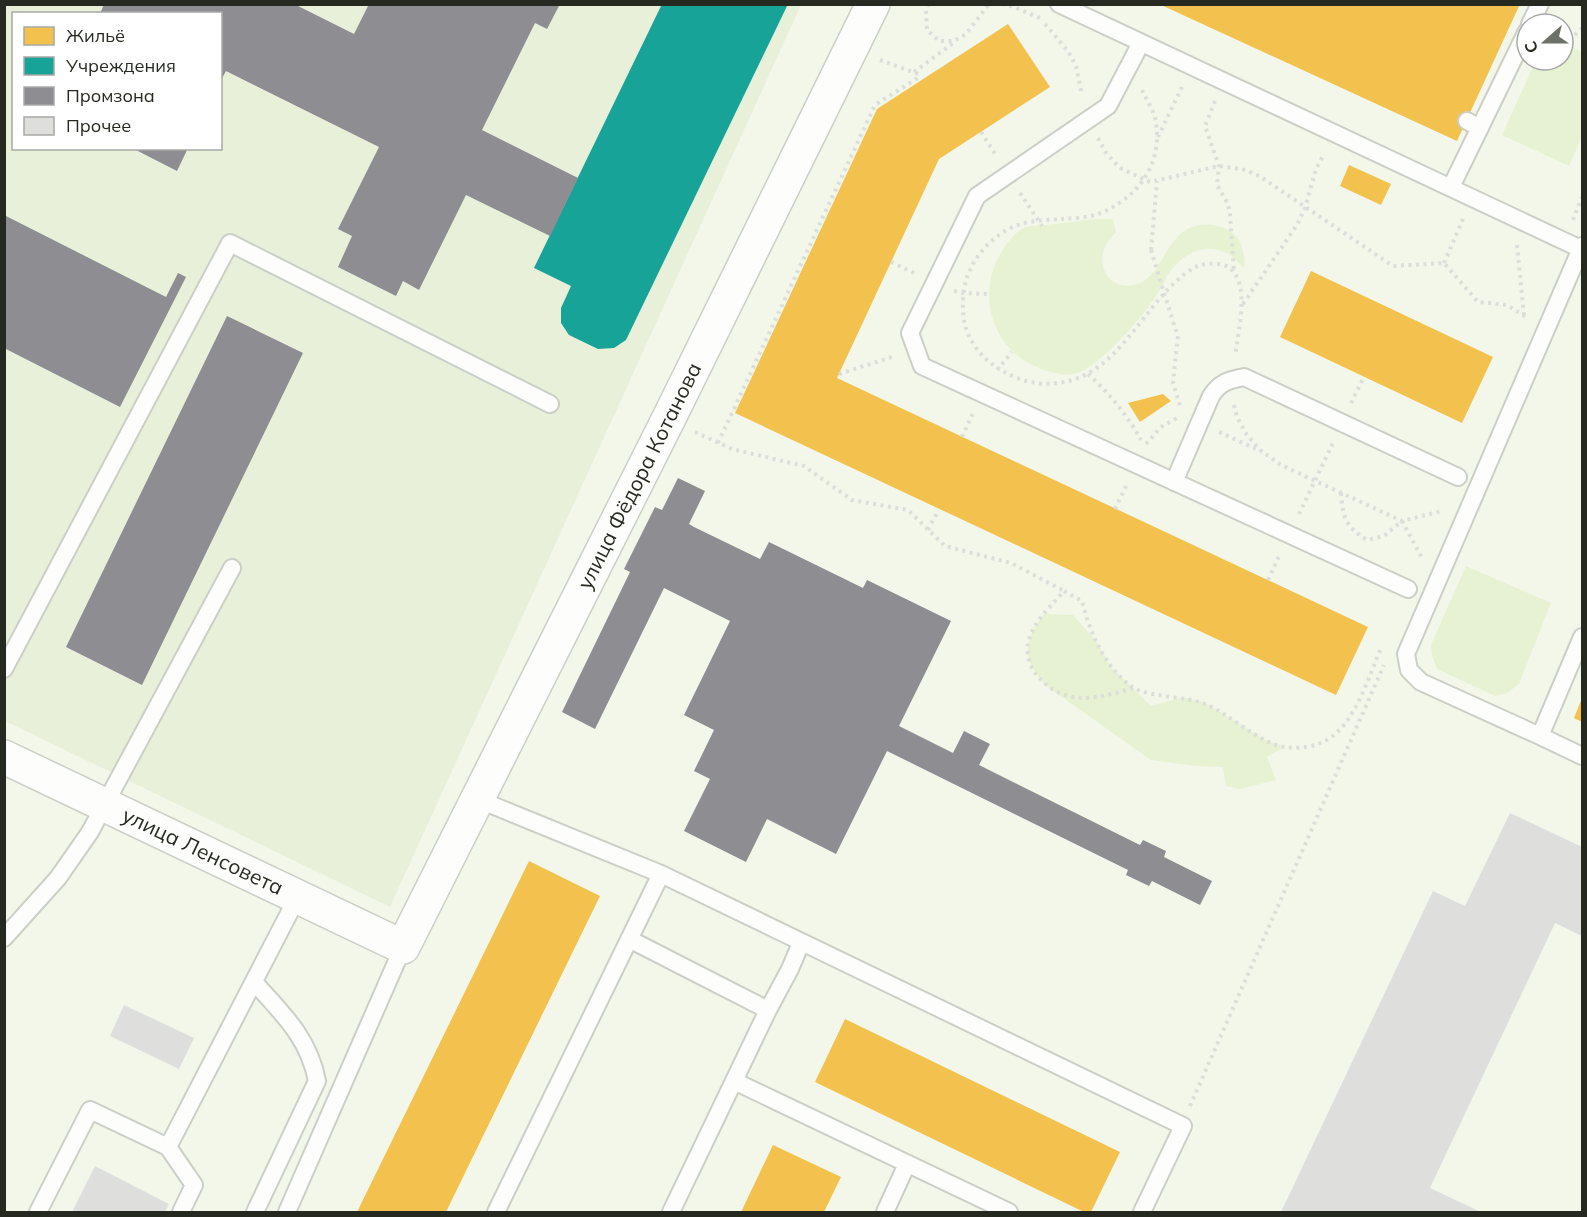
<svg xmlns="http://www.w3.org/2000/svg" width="1587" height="1217" font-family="Mulish,sans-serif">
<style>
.built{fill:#e8f0da;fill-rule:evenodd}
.green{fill:#e6f2d1}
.homes{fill:#f2c14e}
.public{fill:#17a398}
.industry{fill:#8d8d92}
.building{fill:#dedfdd}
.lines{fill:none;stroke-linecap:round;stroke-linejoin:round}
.lane-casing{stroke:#cccfc6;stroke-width:20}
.street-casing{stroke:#cccfc6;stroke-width:36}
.path{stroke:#dcdeda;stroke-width:4;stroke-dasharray:3 4.5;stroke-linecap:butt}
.lane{stroke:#fdfefc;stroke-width:16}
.street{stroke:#fdfefc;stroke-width:33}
.path-bridge{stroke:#dcdeda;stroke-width:4;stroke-dasharray:3 4.5;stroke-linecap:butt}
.labels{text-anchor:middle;stroke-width:6;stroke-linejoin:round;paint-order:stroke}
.street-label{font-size:21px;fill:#262920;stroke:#fff}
</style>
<rect width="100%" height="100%" fill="#f2f7ea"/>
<!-- built -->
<path class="built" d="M4,5h797l-411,902 -385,-186zM14,14h206v134h-206z"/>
<!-- green -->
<path class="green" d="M1563,43l19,9v84l-13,30 -67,-31 34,-75h27z
M1096,219h17l3,14c-25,18 -14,59 18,52 34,-6 30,-71 84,-59 9,2 18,8 22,16 4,10 5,16 4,26 -5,-4 -10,-12 -17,-15 -22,-11 -44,0 -58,20 -4,6 -6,14 -11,20 -14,22 -58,75 -84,81 -11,2 -25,-2 -35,-6 -47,-18 -64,-75 -37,-117 5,-8 13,-19 22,-23 6,-3 15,-2 22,-3 17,-2 33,-4 50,-6z
M1466,566l85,37 -32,81 -12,9 -12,3 -58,-27 -5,-13 -1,-11z
M1044,614l29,1 23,26 15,26 40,39 32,-9 22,6 59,36 20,8 -17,10 9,23 -36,9 -14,-3 -3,-19 -27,-1 -45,-6 -106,-75c-24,-29 -22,-41 -1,-71z"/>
<!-- homes -->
<path class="homes" d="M1159,4h361l-63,137z
M1008,24l42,63 -111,72 -102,219 531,249 -32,68 -601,-282 142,-304z
M1349,165l42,19 -10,21 -41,-19z
M1311,271l182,86 -31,66 -182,-86z
M1163,394l8,7 -31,21 -12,-19z
M1582,698v24l-8,-4z
M529,861l71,35 -154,316h-89z
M845,1019l275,133 -29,60h-7l-269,-130z
M773,1145l68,32 -17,35h-83z"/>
<!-- public -->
<path class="public" d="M662,4h126l-162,336 -12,8 -16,1 -29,-14 -8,-12v-15l10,-22 -37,-18z"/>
<!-- industry -->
<path class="industry" d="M104,4h190l60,30 15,-30h191l-13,25 -12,-6 -53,107 96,48 -28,58 -84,-41 -47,95 -16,-9 -7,15 -58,-29 14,-31 -14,-7 41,-82 -153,-76 -6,11v-68h-120z
M132,148h56l-11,23z
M4,215l162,82 12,-24 8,4 -66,130 -116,-59z
M227,316l76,37 -161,332 -76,-38z
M678,478l27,13 -16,33 5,3 66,32 9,-17 94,46 4,-8 84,41 -52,105 54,27 11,-22 26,13 -11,21 161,80 3,-5 23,11 -2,6 48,24 -12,24 -48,-24 -3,5 -23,-11 2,-5 -241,-119 -51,103 -69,-35 -21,43 -62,-31 26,-52 -16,-8 20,-41 -30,-15 46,-94 -66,-33 -69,141 -33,-17 68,-140 -6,-3 31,-62 7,3z"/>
<!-- building -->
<path class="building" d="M1510,813l72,34v89l-27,-13 -125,265 51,24h-200l152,-321 32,15z
M124,1005l70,33 -15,31 -69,-33z
M95,1166l74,38 -4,8h-93z"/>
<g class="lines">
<defs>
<path id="lane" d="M1059,4l522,245
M1530,24l10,-20
M1141,43l-33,63 -131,90 -67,137 12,33 486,223
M1467,121l13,7
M1451,187l76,-156
M1174,482l37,-86c9,-14 18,-16 33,-19l214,100
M1582,637l-42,99 42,20
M4,669l226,-426 320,161
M1540,736l-119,-54 -12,-12 -3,-16 176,-408
M477,799l184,75 522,252 -41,86
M4,938l54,-60 32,-46 142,-264
M629,939l139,71
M254,982c28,31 55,56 63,99l-62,131
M734,1081l275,131
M168,1147l26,38 -13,27
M38,1212l52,-102 78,37 129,-249
M287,1212l116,-265
M496,1212l165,-338
M671,1212l97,-202 22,-41 11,-26
M885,1212l22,-48"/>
<g id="street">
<path id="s1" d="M4,757l399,190 265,-527 205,-416"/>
</g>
</defs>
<!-- lane casing -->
<use href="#lane" class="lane-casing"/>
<!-- street casing -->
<use href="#street" class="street-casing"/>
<!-- path -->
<path class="path" d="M929,4l-3,6 1,20 12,11h15l12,-7 23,-30
M1002,4l12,3 26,11
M1045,24l23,27 8,15 6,29
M1569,40l13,-12
M880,60l41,15
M914,72l42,-31
M1142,90c4,9 11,19 13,28 10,44 -17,81 -57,96 -11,4 -25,4 -36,5 -13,1 -28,1 -41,5 -26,8 -47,31 -55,56 -4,17 -5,37 2,54 11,23 26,34 49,44 13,5 26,7 40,5 61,-6 84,-76 128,-109 11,-9 19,-11 33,-10 37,3 20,69 17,92
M1215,101l-10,25 14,40 -2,19 11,19 2,9 4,59
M981,132l16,25
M1158,137l24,-50
M1098,138l8,15 14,15 30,14 69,-16 27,4 15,7 132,89 51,-3 34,39 29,3 19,12
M1020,193l22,33
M1573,220l9,-23
M1517,245l7,71
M1151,250l6,-69
M891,262l23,11
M1444,263l19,-44
M954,291l9,2 25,1
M1243,304l54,-79 8,-17 11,-39 8,-15
M1173,322l5,14 -5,47 8,26
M997,370l15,-18
M839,374l56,-18
M1088,374c21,19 40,42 53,66
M1351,403l13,-26
M1234,405l3,12 10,18 13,15 21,15 121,56 40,-10
M695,432l37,17 72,17 48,34 56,10 37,36 66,17 53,28
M1219,432l37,17
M962,437l11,-24
M718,443l157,-338 46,-29
M1146,444l15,-17 16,-9
M1341,493c2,25 4,33 26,47l17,-4 18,-15 20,37
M1115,509l11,-23
M1299,514l34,-71
M928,530l10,-19
M1268,580l12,-26
M1133,688c-37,11 -69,20 -97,-14 -6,-7 -10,-21 -8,-30 4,-21 22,-37 36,-53l18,10c8,32 22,65 49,85 13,11 55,10 74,18 25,10 55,40 80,43 13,2 29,0 40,-6 30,-15 44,-66 57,-95
M1190,1106l194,-441"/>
<!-- lane -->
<use href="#lane" class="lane"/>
<!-- street -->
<use href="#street" class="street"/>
<!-- path-bridge -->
<path class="path-bridge" d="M1151,250l22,72"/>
</g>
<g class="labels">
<!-- street labels -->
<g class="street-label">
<text dy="7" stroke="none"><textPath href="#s1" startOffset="969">улица Фёдора Котанова</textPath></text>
<text dy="7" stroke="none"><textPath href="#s1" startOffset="220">улица Ленсовета</textPath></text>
</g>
</g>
<!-- border -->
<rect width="1587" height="1217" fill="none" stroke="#262920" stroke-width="12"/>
<!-- legend -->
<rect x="12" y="12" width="210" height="138" fill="#ffffff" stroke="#a8a9a6" stroke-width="1.5"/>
<rect x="24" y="27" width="30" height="18" fill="#f2c14e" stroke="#a8a9a6" stroke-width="1.5"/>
<text x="66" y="42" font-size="18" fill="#262920">Жильё</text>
<rect x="24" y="57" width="30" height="18" fill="#17a398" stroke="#a8a9a6" stroke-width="1.5"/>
<text x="66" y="72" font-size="18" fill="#262920">Учреждения</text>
<rect x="24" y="87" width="30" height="18" fill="#8d8d92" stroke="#a8a9a6" stroke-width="1.5"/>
<text x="66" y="102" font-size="18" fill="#262920">Промзона</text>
<rect x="24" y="117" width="30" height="18" fill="#dedfdd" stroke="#a8a9a6" stroke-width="1.5"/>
<text x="66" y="132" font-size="18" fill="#262920">Прочее</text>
<!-- north arrow -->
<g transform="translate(1545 42) rotate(249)"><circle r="28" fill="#ffffff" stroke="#a8a9a6" stroke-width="1.5"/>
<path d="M0-4.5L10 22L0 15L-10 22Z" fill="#6d7167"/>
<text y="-9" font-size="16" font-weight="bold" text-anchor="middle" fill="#262920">С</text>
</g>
</svg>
